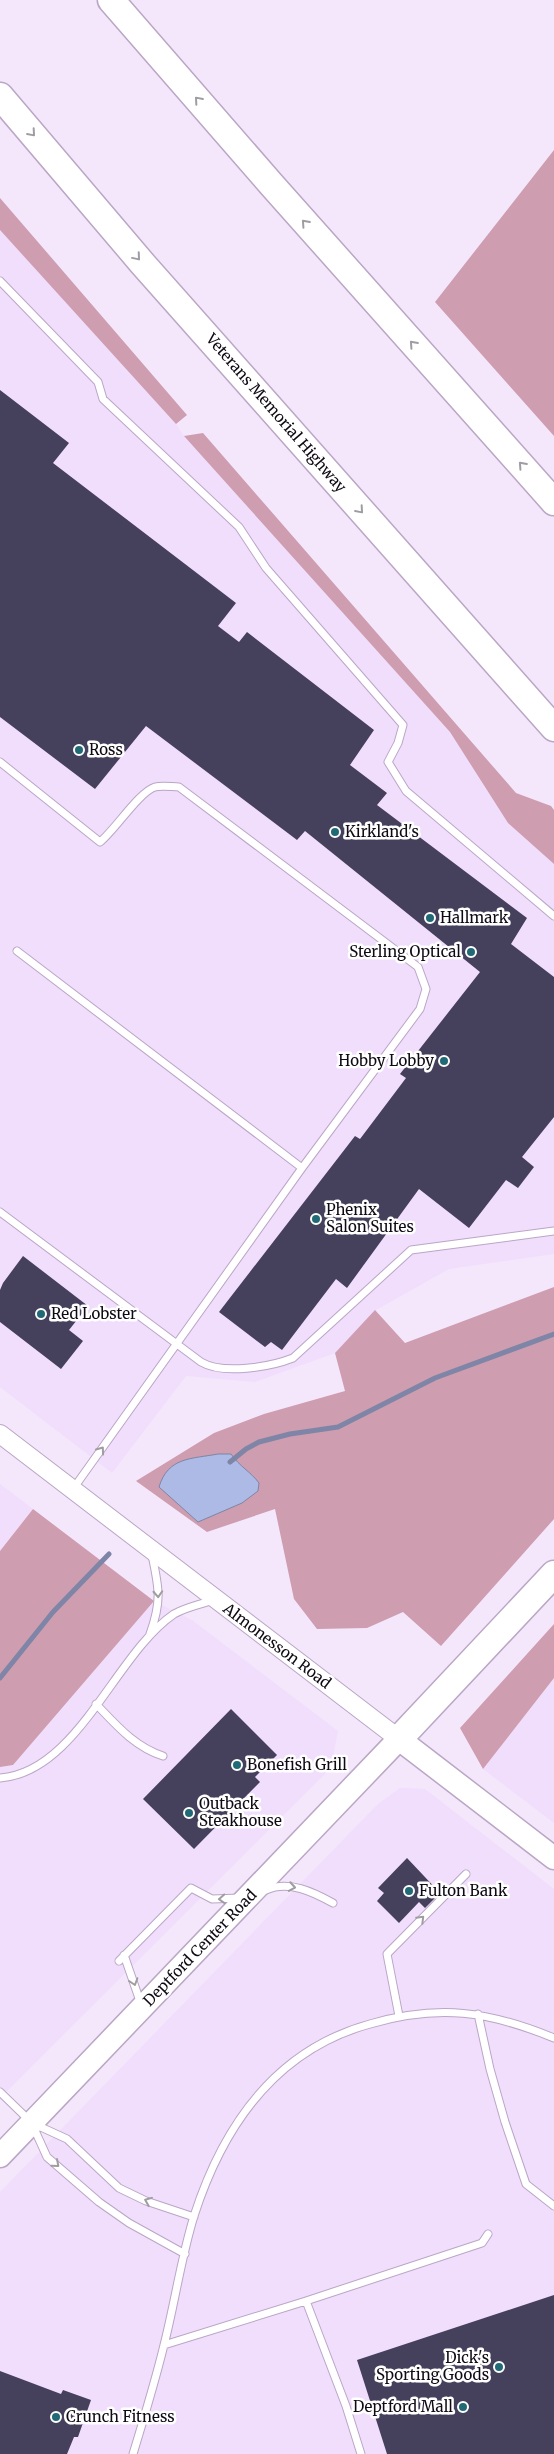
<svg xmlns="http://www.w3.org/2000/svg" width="554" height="2454" font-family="Merriweather,serif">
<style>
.built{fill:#f1ddfc}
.forest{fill:#ce9daf}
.water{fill:#adbae5;stroke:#7e85a6}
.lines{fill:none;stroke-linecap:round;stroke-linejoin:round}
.stream{stroke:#7e85a6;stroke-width:5}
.building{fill:#45405c}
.service-casing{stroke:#baa6c5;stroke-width:9}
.tertiary-casing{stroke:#baa6c5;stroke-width:20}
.primary-casing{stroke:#baa6c5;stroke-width:25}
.motorway-casing{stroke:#baa6c5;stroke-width:29}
.service{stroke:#fff;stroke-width:7}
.tertiary{stroke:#fff;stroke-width:18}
.primary{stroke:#fff;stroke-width:22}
.motorway{stroke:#fff;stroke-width:26}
.oneway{stroke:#9f9da1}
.poi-dot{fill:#206975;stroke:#fff;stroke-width:2}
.labels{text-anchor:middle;stroke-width:5;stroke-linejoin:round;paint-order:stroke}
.street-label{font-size:15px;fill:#0f0913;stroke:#fff}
.poi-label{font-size:15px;fill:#0f0913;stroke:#fff;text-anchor:start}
</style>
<rect width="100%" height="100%" fill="#f4e7fb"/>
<!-- built -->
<path class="built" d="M0,230l176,194 8,12 266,296 58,91 46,41v390l-105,15 -73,41 -41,43 -80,29 -69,-6 -74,97 -112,-86z
M0,1484l33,25 -33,42z
M154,1601l38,19 146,111 -7,37 -331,330v-331l13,-2z
M554,1678v145l-71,-54z
M400,1788l25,1 129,100v565h-554v-262l378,-388z"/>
<!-- forest -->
<path class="forest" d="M554,150v286l-119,-134z
M0,198l187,217 -11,9 -176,-194z
M203,433l313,360 35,13 3,4v54l-46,-41 -58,-91 -266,-296z
M554,1287v232l-113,127 -38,-34 -36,16 -50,1 -23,-30 -19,-90 -68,23 -71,-51 78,-48 50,-19 81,-23 -10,-38 40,-43 30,33z
M33,1509l121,92 -141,164 -13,2v-216z
M554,1624v54l-71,91 -23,-41z"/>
<!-- water -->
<path class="water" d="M218,1454h13c8,12 20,18 28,29l-1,8 -16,12 -44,19 -39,-35c9,-30 32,-28 59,-33z"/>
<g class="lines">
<!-- stream -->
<path class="stream" d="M230,1462l16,-13 13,-7 31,-8 48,-7 97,-49 119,-44
M0,1678l53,-66 56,-58"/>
</g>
<!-- building -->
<path class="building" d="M0,390l69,53 -16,20 183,140 -18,23 21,16 8,-10 127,98 -24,35 37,28 -10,12 150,113 -16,26 43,33v140l-32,40 12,10 -16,21 -12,-8 -37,48 -50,-39 -72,99 -11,-9 -54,71 -11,-8 -6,5 -46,-35 136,-176 5,3 46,-61 -6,-4 80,-102 -175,-141 -8,9 -151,-114 -51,63 -95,-72z
M23,1256l65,50 -19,24 14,11 -22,28 -61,-47v-32l3,-7z
M231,1709l46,46 -22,22 5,5 -66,67 -51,-50z
M407,1858l33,35 -15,15 -6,-6 -20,21 -22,-22 7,-8 -6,-5z
M554,2295v159h-167l-30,-94z
M0,2371l61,23 2,-4 28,10 -13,37h-4l-7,17h-67z"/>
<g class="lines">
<defs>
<path id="service" d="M0,281l98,101 5,17 136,128 27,41 137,157 -5,18 -10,19 18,29 148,125
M0,762l100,80c15,-12 39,-50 55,-55 7,-2 17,0 24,0l239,180 8,22 -6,20 -118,159 -229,321
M17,951l285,217
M0,1212l201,150c22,13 69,5 92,-4l118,-108 143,-19
M150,1634c12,-33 9,-46 2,-79
M96,1704c21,22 39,43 67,52
M0,1778c78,-6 115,-124 174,-164 12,-7 27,-10 40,-14
M266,1890c23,-10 47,2 67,13
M124,1955l17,49
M119,1961l72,-73 21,11 28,-1
M478,2014l12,55 15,53 21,62 28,22
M399,2016l-12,-62 79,-80
M0,2092l32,31 35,16 52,49 27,13 48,16
M33,2126l14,31 52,45 30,21 56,31
M164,2345l142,-44
M133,2454c11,-36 22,-72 31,-109 11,-43 17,-87 30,-129 29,-90 81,-166 176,-192 69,-20 118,-13 184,14
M361,2454l-15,-48 -40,-105 176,-58 6,-9"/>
<path id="tertiary" d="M0,1434l399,305"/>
<path id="primary" d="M0,2156l399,-417 155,119"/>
<path id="motorway" d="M111,0l160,184 283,318
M0,96l142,167 412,465
M399,1739l155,-165"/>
</defs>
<!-- service casing -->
<use href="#service" class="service-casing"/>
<!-- tertiary casing -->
<use href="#tertiary" class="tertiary-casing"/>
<!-- primary casing -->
<use href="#primary" class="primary-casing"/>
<!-- motorway casing -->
<use href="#motorway" class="motorway-casing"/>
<!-- service -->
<use href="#service" class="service"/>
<!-- tertiary -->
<use href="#tertiary" class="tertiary"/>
<!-- primary -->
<use href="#primary" class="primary"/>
<!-- motorway -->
<use href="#motorway" class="motorway"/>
</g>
<!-- one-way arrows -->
<defs><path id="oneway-chevron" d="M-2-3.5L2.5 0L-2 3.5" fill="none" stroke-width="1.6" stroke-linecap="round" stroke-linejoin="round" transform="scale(1.25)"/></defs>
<g class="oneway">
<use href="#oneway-chevron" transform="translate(198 100) rotate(-131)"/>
<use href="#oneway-chevron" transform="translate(32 133) rotate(49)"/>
<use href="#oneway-chevron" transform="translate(305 223) rotate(-132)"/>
<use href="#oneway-chevron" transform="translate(137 257) rotate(50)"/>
<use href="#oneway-chevron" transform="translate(413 344) rotate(-132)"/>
<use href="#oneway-chevron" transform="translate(522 465) rotate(-132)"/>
<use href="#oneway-chevron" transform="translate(360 510) rotate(49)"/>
<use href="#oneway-chevron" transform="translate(101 1450) rotate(-54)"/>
<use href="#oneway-chevron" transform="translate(158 1594) rotate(87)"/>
<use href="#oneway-chevron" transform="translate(292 1887) rotate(10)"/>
<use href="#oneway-chevron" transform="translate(222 1899) rotate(177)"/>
<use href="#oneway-chevron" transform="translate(421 1919) rotate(-45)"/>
<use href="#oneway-chevron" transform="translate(134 1982) rotate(72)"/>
<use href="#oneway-chevron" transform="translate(56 2164) rotate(41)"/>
<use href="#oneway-chevron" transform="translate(148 2201) rotate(-158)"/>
</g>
<!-- markers -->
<g class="poi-dot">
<circle cx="79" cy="750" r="5"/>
<circle cx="335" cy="832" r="5"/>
<circle cx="430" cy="918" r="5"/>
<circle cx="471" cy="952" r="5"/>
<circle cx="444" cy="1061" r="5"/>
<circle cx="316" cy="1219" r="5"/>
<circle cx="41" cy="1314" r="5"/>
<circle cx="237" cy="1765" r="5"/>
<circle cx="189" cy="1813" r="5"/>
<circle cx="409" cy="1891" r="5"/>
<circle cx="499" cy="2367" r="5"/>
<circle cx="463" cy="2407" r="5"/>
<circle cx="56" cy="2417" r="5"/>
</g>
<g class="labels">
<!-- street labels -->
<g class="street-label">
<text transform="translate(276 413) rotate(49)" y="5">Veterans Memorial Highway</text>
<text transform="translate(277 1646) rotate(37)" y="5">Almonesson Road</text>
<text transform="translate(200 1948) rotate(-46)" y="5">Deptford Center Road</text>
</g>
<!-- poi labels -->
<g class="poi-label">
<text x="89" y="755">Ross</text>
<text x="345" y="837">Kirkland's</text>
<text x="440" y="923">Hallmark</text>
<text x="461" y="957" text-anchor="end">Sterling Optical</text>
<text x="434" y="1066" text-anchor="end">Hobby Lobby</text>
<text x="326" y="1215">Phenix<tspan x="326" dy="17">Salon Suites</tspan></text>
<text x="51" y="1319">Red Lobster</text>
<text x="247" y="1770">Bonefish Grill</text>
<text x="199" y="1809">Outback<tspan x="199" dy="17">Steakhouse</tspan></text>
<text x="419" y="1896">Fulton Bank</text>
<text x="489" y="2363" text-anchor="end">Dick's<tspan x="489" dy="17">Sporting Goods</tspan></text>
<text x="453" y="2412" text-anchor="end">Deptford Mall</text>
<text x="66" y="2422">Crunch Fitness</text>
</g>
</g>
</svg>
